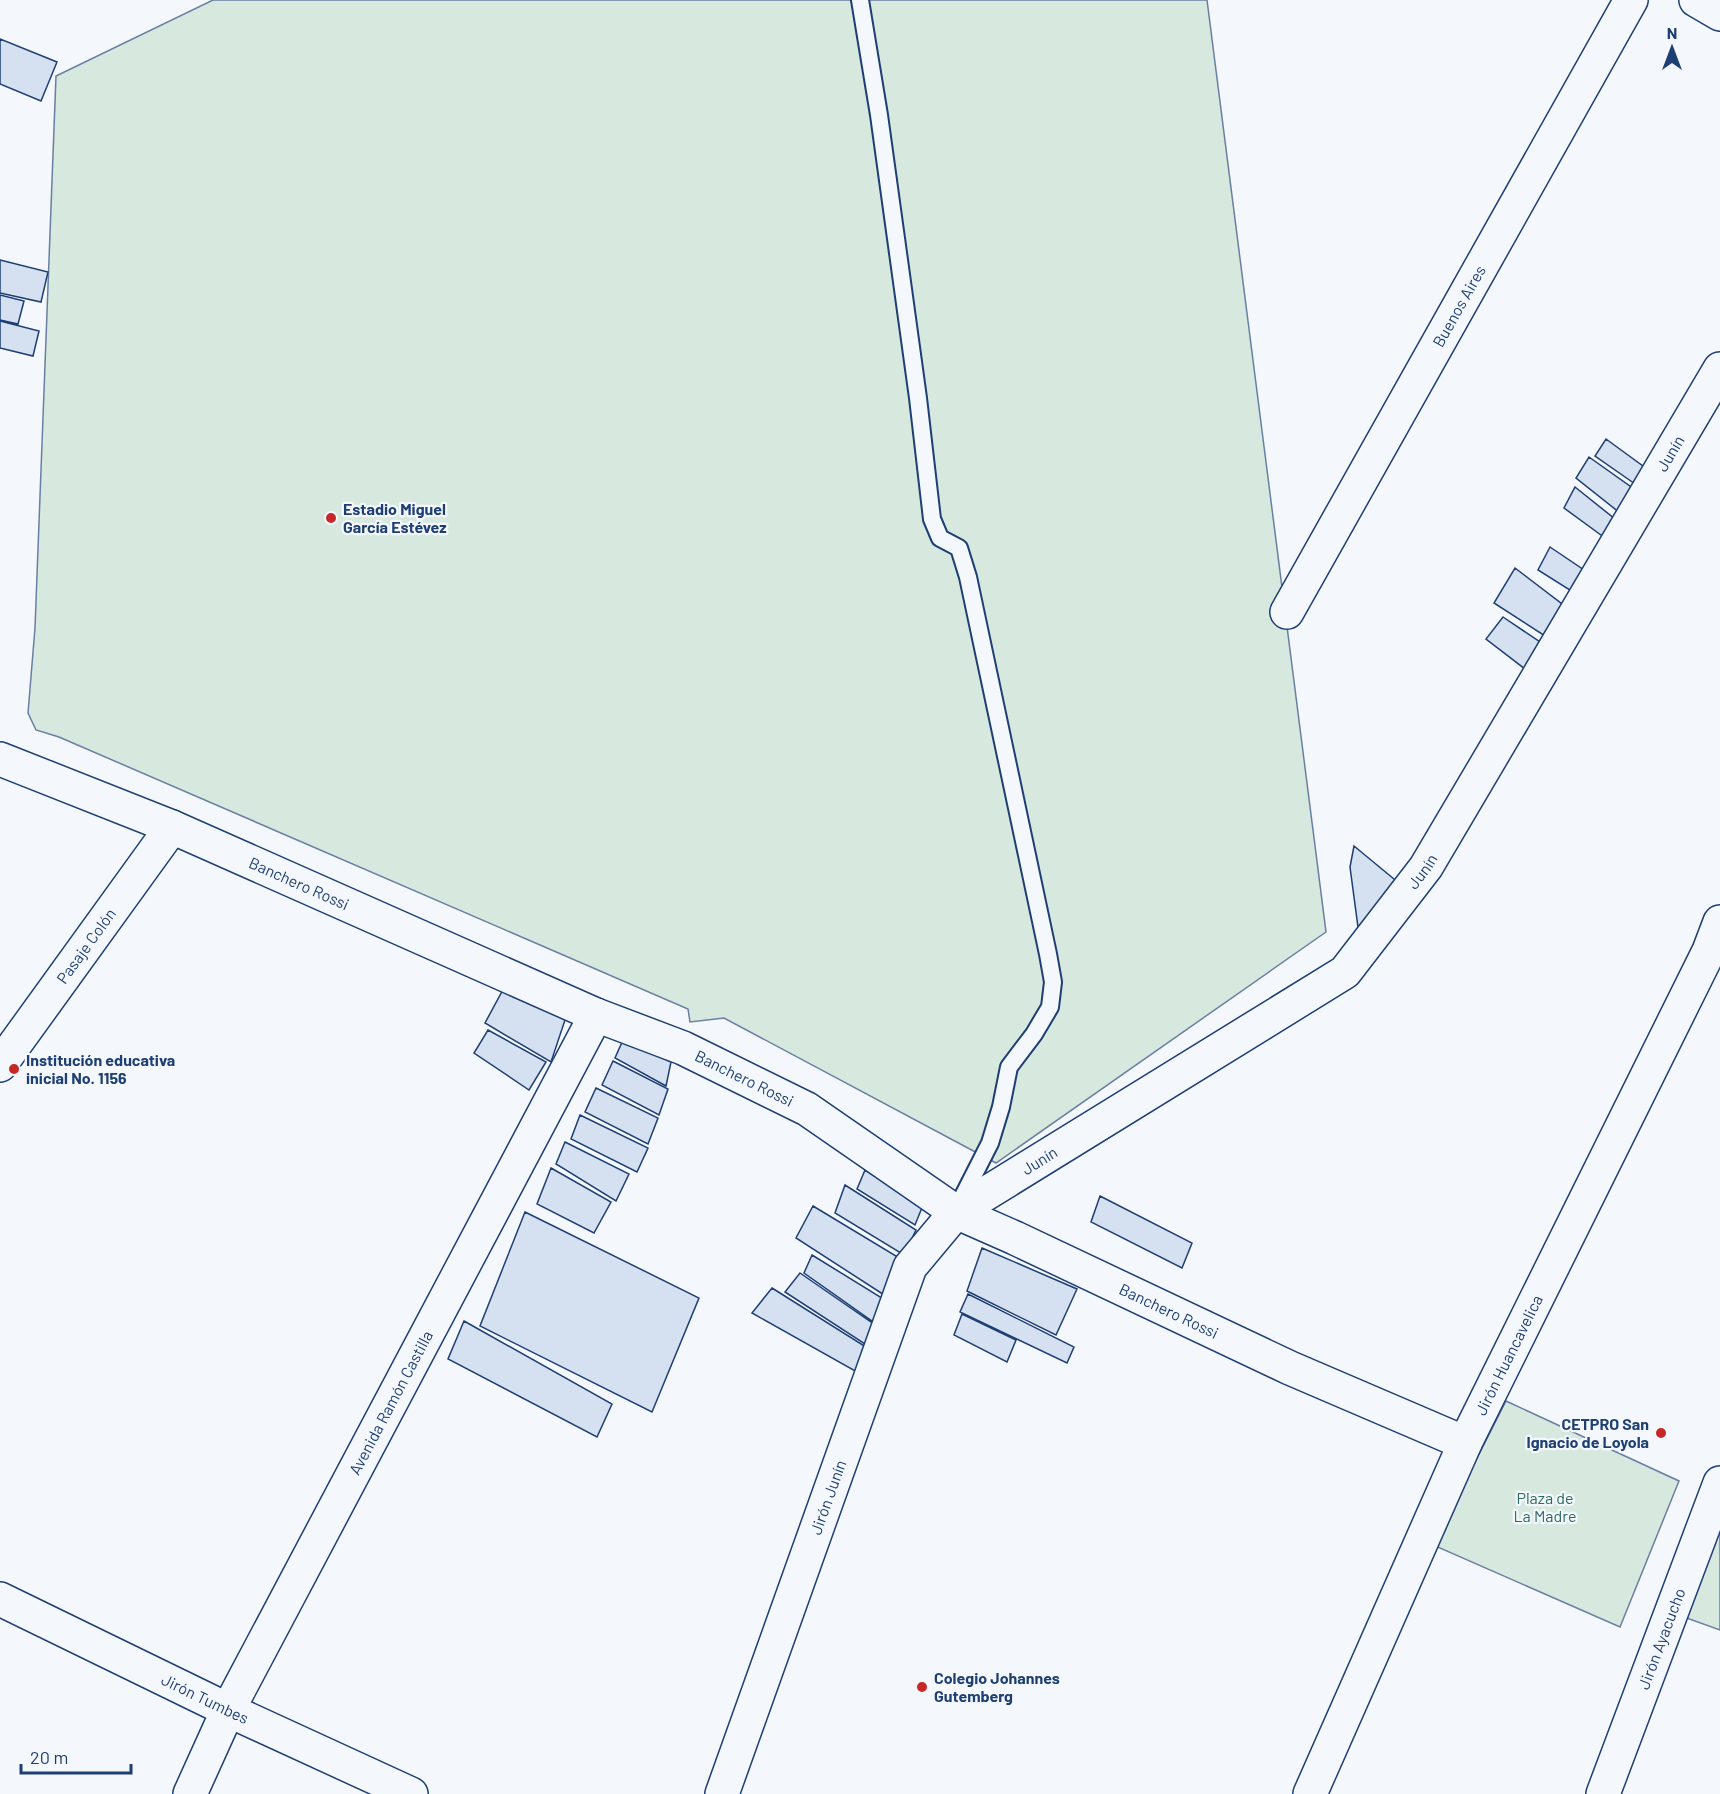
<svg xmlns="http://www.w3.org/2000/svg" width="1720" height="1794" font-family="Barlow,sans-serif">
<style>
.green{fill:#d7e8df;stroke:#687fa3;stroke-width:1.5}
.building{fill:#d5e0f0;stroke:#1d3f73;stroke-width:1.5}
.lines{fill:none;stroke-linecap:round;stroke-linejoin:round}
.lane-casing{stroke:#1d3f73;stroke-width:20}
.street-casing{stroke:#1d3f73;stroke-width:36}
.primary-casing{stroke:#1d3f73;stroke-width:36}
.lane{stroke:#f4f7fb;stroke-width:16}
.street{stroke:#f4f7fb;stroke-width:33}
.primary{stroke:#f4f7fb;stroke-width:33}
.poi-dot{fill:#c62828;stroke:#f4f7fb;stroke-width:2}
.labels{text-anchor:middle;stroke-width:4.5;stroke-linejoin:round;paint-order:stroke}
.street-label{font-size:16px;fill:#1d3f73;stroke:#f4f7fb}
.poi-label{font-size:16px;font-weight:bold;fill:#1d3f73;stroke:#f4f7fb;text-anchor:start}
.park-label{font-size:16px;fill:#2c6c60;stroke:#f4f7fb}
</style>
<rect width="100%" height="100%" fill="#f4f7fb"/>
<!-- green -->
<path class="green" d="M213,0h994l119,932 -330,231 -272,-145 -34,4 -2,-13 -629,-272 -23,-7 -8,-17 7,-85 21,-552z
M1506,1401l173,80 -59,146 -187,-82z
M1703,1525l17,7v98l-50,-18z"/>
<!-- building -->
<path class="building" d="M0,39l57,23 -16,39 -41,-17z
M0,260l48,12 -7,30 -41,-9z
M0,295l24,6 -6,23 -18,-4z
M0,321l39,10 -6,25 -33,-8z
M1606,439l41,30 -9,17 -43,-30z
M1589,457l45,32 -14,24 -44,-35z
M1575,487l40,32 -10,19 -41,-30z
M1550,547l37,25 -11,22 -38,-24z
M1515,568l51,39 -21,29 -51,-33z
M1503,617l43,29 -17,26 -43,-33z
M1354,846l46,38 -42,43 -8,-60z
M505,986l61,31 -15,45 -66,-39z
M488,1030l58,32 -17,28 -55,-37z
M623,1040l48,22 -5,24 -51,-28z
M613,1061l55,28 -9,26 -57,-30z
M596,1088l62,30 -10,26 -63,-32z
M580,1115l68,33 -11,24 -66,-33z
M565,1142l64,32 -13,27 -60,-37z
M551,1168l60,34 -17,31 -57,-29z
M865,1170l58,35 -8,20 -58,-36z
M845,1185l71,45 -12,25 -69,-42z
M1100,1196l92,47 -10,25 -91,-46z
M813,1206l93,56 -14,38 -96,-62z
M525,1212l174,86 -47,114 -172,-86z
M982,1248l95,41 -21,46 -89,-44z
M812,1255l78,48 -8,25 -78,-55z
M800,1273l81,56 -10,19 -86,-56z
M772,1288l102,64 -10,24 -112,-63z
M968,1294l106,53 -7,16 -107,-51z
M962,1314l54,26 -9,22 -53,-27z
M464,1321l148,83 -15,33 -149,-78z"/>
<g class="lines">
<defs>
<path id="lane" d="M860,0l19,115 39,283 14,121 8,19 19,10 9,29 80,377 5,28 -3,25 -16,27 -25,33 -8,40 -11,36 -32,63"/>
<g id="street">
<path d="M1696,0l24,14"/>
<path id="s1" d="M1287,612l344,-612"/>
<path id="s2" d="M0,759l172,68 424,188"/>
<path id="s3" d="M0,1065l172,-238"/>
<path id="s4" d="M0,1599l228,111 183,84"/>
<path id="s5" d="M722,1794l188,-527 46,-55 59,26 275,130 175,75"/>
<path id="s6" d="M1310,1794l155,-351 244,-492 11,-29"/>
<path id="s7" d="M1603,1794l117,-311"/>
</g>
<g id="primary">
<path id="s8" d="M190,1794l38,-84 368,-695 87,33 124,61 149,103 389,-240 81,-105 294,-498"/>
</g>
</defs>
<!-- lane casing -->
<use href="#lane" class="lane-casing"/>
<!-- street casing -->
<use href="#street" class="street-casing"/>
<!-- primary casing -->
<use href="#primary" class="primary-casing"/>
<!-- lane -->
<use href="#lane" class="lane"/>
<!-- street -->
<use href="#street" class="street"/>
<!-- primary -->
<use href="#primary" class="primary"/>
</g>
<!-- markers -->
<g class="poi-dot">
<circle cx="331" cy="518" r="6"/>
<circle cx="14" cy="1069" r="6"/>
<circle cx="1661" cy="1433" r="6"/>
<circle cx="922" cy="1687" r="6"/>
</g>
<g class="labels">
<!-- street labels -->
<g class="street-label">
<text dy="6" stroke="none"><textPath href="#s1" startOffset="351">Buenos Aires</textPath></text>
<text dy="6" stroke="none"><textPath href="#s8" startOffset="2361">Junín</textPath></text>
<text dy="6" stroke="none"><textPath href="#s8" startOffset="1875">Junín</textPath></text>
<text dy="6" stroke="none"><textPath href="#s2" startOffset="324">Banchero Rossi</textPath></text>
<text dy="6" stroke="none"><textPath href="#s3" startOffset="147">Pasaje Colón</textPath></text>
<text dy="6" stroke="none"><textPath href="#s8" startOffset="1040">Banchero Rossi</textPath></text>
<text dy="6" stroke="none"><textPath href="#s8" startOffset="1389">Junín</textPath></text>
<text dy="6" stroke="none"><textPath href="#s5" startOffset="866">Banchero Rossi</textPath></text>
<text dy="6" stroke="none"><textPath href="#s6" startOffset="482">Jirón Huancavelica</textPath></text>
<text dy="6" stroke="none"><textPath href="#s8" startOffset="440">Avenida Ramón Castilla</textPath></text>
<text dy="6" stroke="none"><textPath href="#s5" startOffset="315">Jirón Junín</textPath></text>
<text dy="6" stroke="none"><textPath href="#s7" startOffset="166">Jirón Ayacucho</textPath></text>
<text dy="6" stroke="none"><textPath href="#s4" startOffset="228">Jirón Tumbes</textPath></text>
</g>
<!-- poi labels -->
<g class="poi-label">
<text x="343" y="515">Estadio Miguel<tspan x="343" dy="18">García Estévez</tspan></text>
<text x="26" y="1066">Institución educativa<tspan x="26" dy="18">inicial No. 1156</tspan></text>
<text x="1649" y="1430" text-anchor="end">CETPRO San<tspan x="1649" dy="18">Ignacio de Loyola</tspan></text>
<text x="934" y="1684">Colegio Johannes<tspan x="934" dy="18">Gutemberg</tspan></text>
</g>
<!-- park labels -->
<g class="park-label">
<text x="1545" y="1504">Plaza de<tspan x="1545" dy="18">La Madre</tspan></text>
</g>
</g>
<!-- north arrow -->
<g transform="translate(1672 48)" stroke="#f4f7fb" stroke-width="4.5" paint-order="stroke">
<path d="M0-4.5L10 22L0 15L-10 22Z" fill="#1d3f73"/>
<text y="-9" font-size="16" font-weight="bold" text-anchor="middle" fill="#1d3f73">N</text>
</g>
<!-- scale -->
<path d="M21 1764v9h110v-9" fill="none" stroke="#1d3f73" stroke-width="3"/>
<text x="30" y="1764" font-size="18" fill="#1d3f73" stroke="#f4f7fb" stroke-width="4.5" paint-order="stroke">20 m</text>
</svg>
